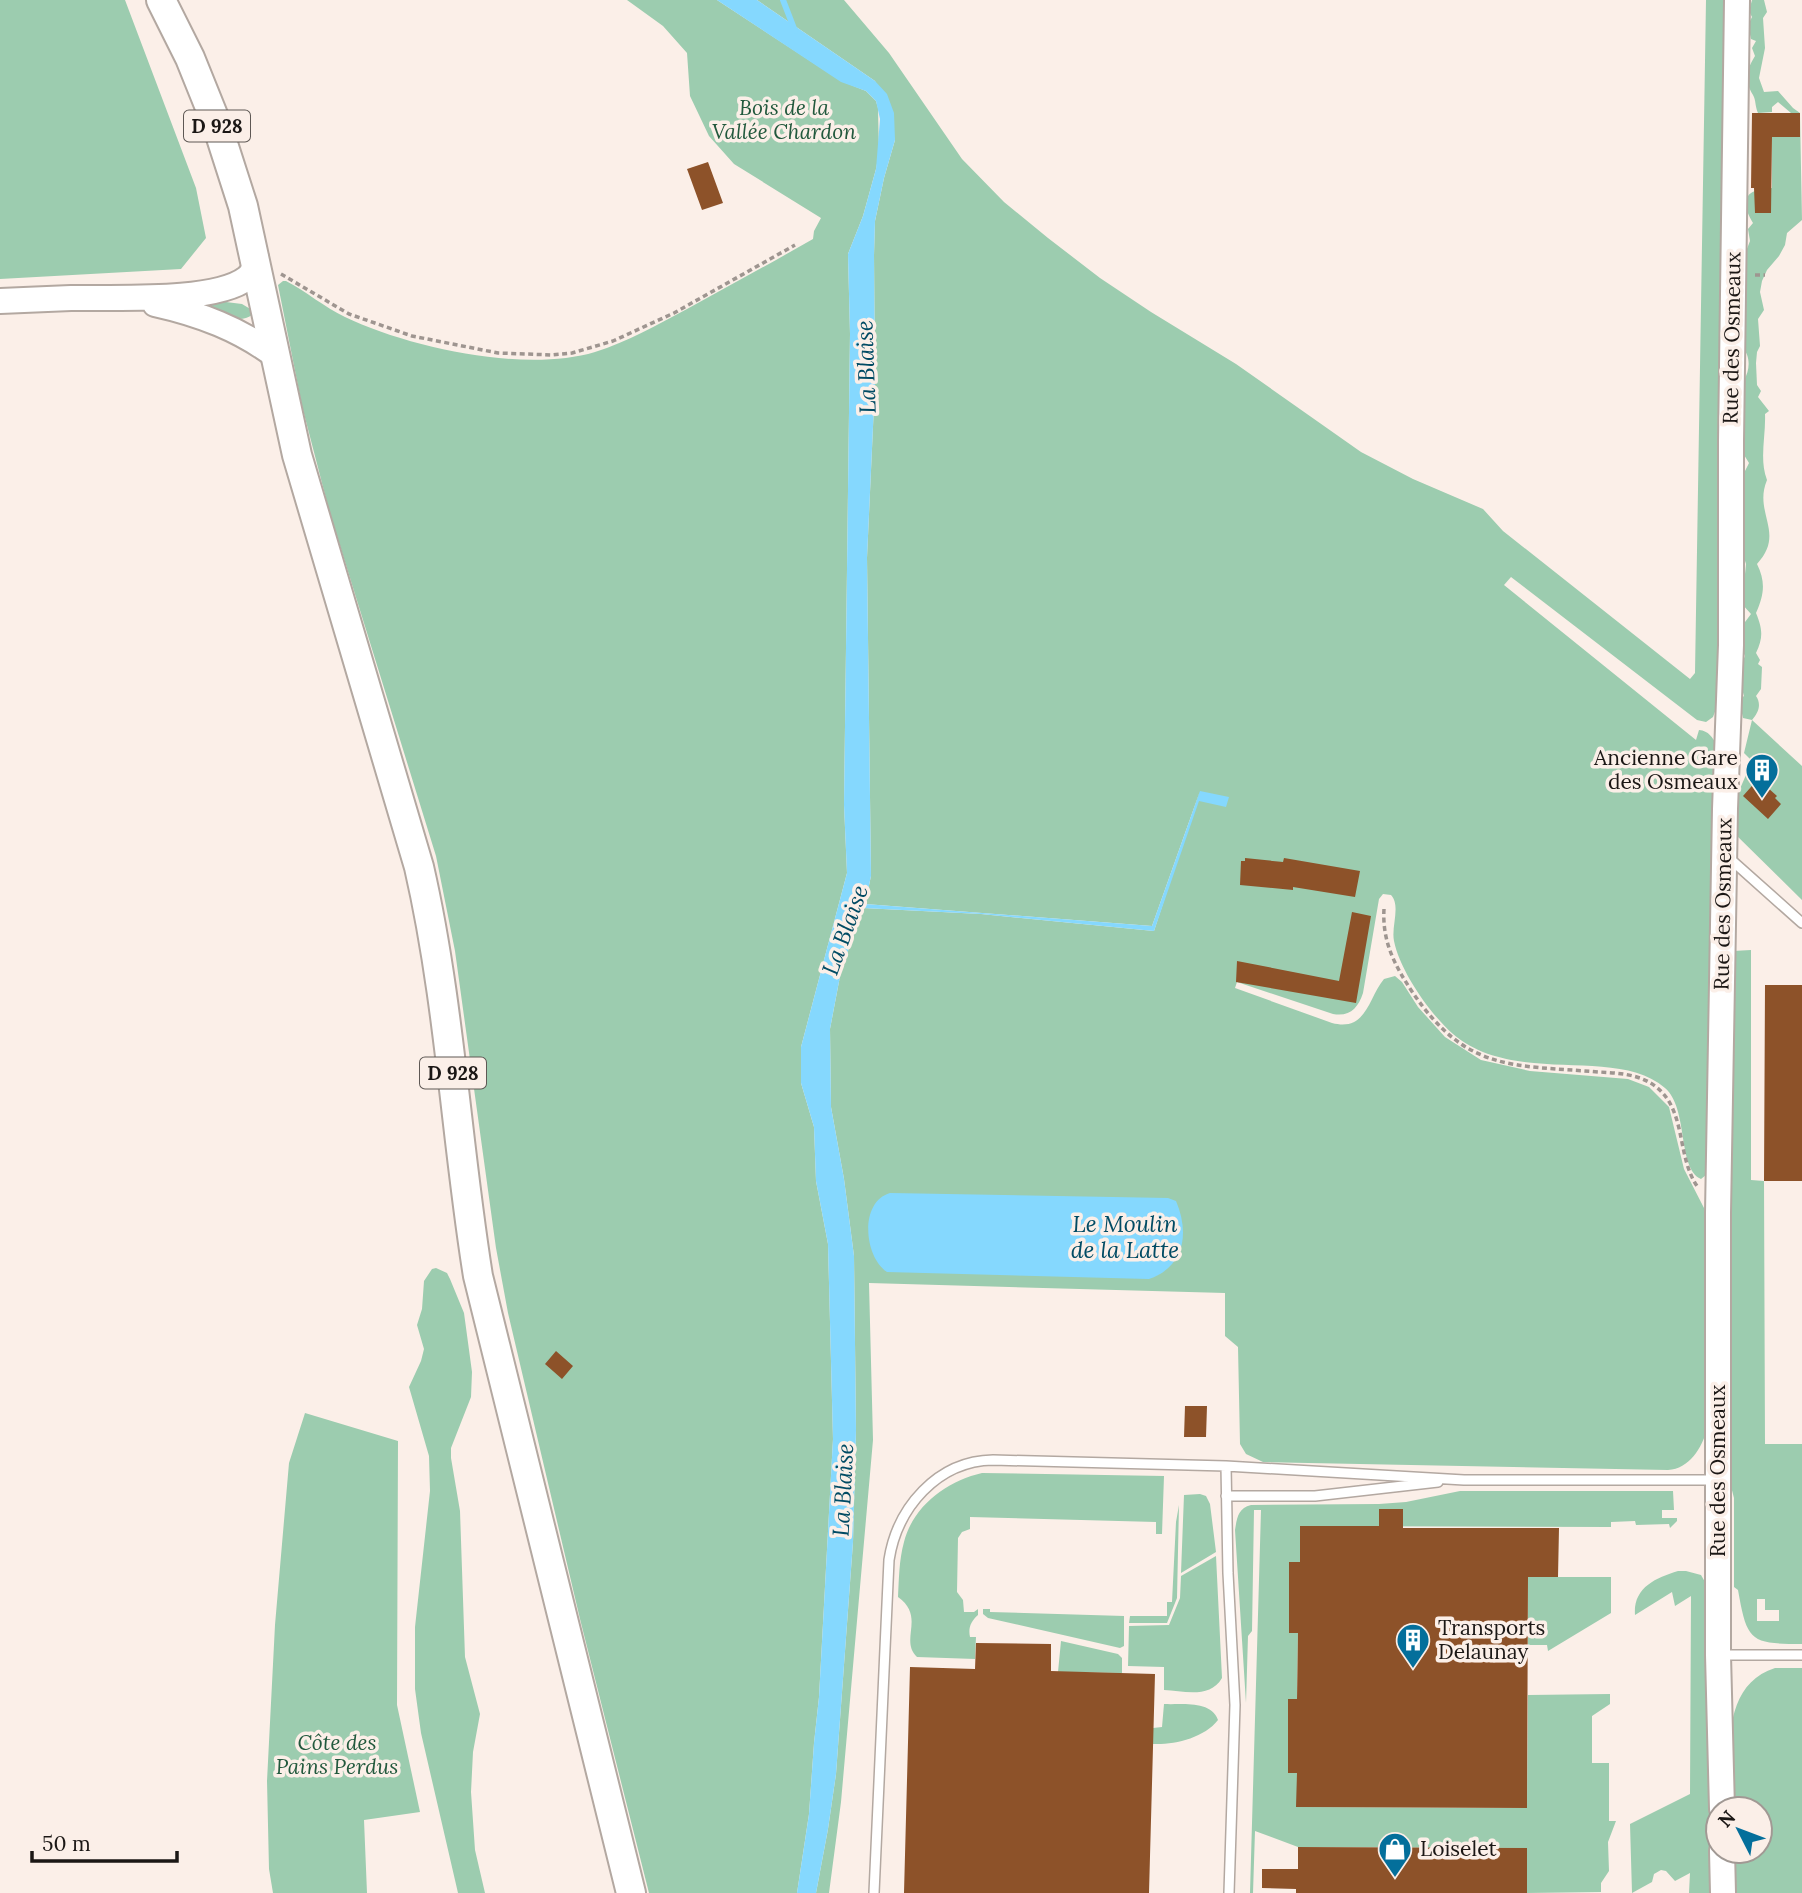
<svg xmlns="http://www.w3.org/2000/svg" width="1802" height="1893" font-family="Lora,serif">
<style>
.green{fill:#9cccaf;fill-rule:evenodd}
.water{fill:#85d8fe}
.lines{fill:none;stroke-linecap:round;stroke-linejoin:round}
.stream{stroke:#85d8fe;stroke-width:6}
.building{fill:#8d5229}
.service-casing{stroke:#b3a8a1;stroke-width:12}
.secondary-casing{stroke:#b3a8a1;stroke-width:28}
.primary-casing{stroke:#b3a8a1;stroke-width:32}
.path{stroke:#9e9590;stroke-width:3.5;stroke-dasharray:5 3.5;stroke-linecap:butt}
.service{stroke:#fff;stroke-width:9}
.secondary{stroke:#fff;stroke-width:24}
.primary{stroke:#fff;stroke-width:28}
.labels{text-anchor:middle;stroke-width:7;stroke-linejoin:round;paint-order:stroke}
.shield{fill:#fbefe8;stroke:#5e5854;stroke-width:2}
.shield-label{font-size:19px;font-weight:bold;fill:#1b1715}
.park-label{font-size:21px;font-style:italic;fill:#22593d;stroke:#fbefe8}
.street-label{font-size:21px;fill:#1b1715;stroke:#fbefe8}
.poi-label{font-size:21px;fill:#1b1715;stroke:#fbefe8;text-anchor:start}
.water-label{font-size:23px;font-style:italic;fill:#014b64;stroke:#fbefe8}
</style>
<rect width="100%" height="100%" fill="#fbefe8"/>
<!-- green -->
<path class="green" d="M0,0h125l71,188 10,50 -25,31 -181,10z
M627,0h90l124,81 25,10 10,10 2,7 1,45 -3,16 -13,47 -15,38 2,80 -6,471 3,68 -46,174v36l13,44 2,54 12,63 5,195 -14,258 -5,46 -5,71 -12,79h-148l-69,-274 -72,-306 -12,-65 -41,-297 -19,-95 -107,-346 -27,-104 -24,-121 5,-4h3c21,11 38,26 59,36 65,31 180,56 250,35 32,-10 62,-27 92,-43 42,-23 84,-46 126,-70l1,-8 7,-13 -87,-54 -25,-28 -19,-40 -3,-43 -24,-27z
M757,0h87l45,53 73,106 42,43 44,36 52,40 51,34 85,52 125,88 52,27 70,30 20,22 187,148 5,-6 11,-673h24l-11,701 -6,16 -7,5 -9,-2 -186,-143 -7,8 192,155 3,-10c10,1 13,7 18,15l-9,424 -2,6 -5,4c-24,-11 -12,-70 -36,-91 -49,-43 -150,-1 -212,-54 -23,-20 -53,-63 -59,-93 -3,-15 7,-35 -3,-46l-8,-1 -4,5 -16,94c-5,15 -13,24 -30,21l-96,-32 -2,6 97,35c35,9 36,-25 52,-44l11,-3 7,6 16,25 27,30 36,23 49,11 98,8 21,8 20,20 15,62 20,39 3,54v167c-5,19 -18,40 -39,41l-405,-8 -17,-8 -6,-10 -2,-97 -13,-11v-43l-356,-10 4,157 -32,362 -12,91h-13l12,-64 8,-55 17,-232 3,-112 -2,-174 -10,-77 -13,-72 -1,-78 11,-58 22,-63 118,6 173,17 46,-140 -48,135 -287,-22 6,-28 -4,-318 8,-175 -1,-128 1,-34 9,-43 11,-38 -20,-59z
M1752,0h12l3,12 -4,6 2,30 -6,30 5,14 14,-1 15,17 7,5h-9l-13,-11 -6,5v5l-14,1c-3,-6 -2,-13 -5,-18 -9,-16 -8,-22 2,-39l-3,-8 4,-7 -5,-2 -3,-14 4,-8 -3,-6z
M1800,116l2,104 -15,13 -2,12 -6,11 -12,14 -5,11 -2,11 4,18 -6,9 2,27 -3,6 -1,11 1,22 4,6 -3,6 11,14 -4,3c1,22 -6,45 2,66 -14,33 19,53 -10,84 9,18 7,31 -1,49 7,17 7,25 0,40l4,7 -2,4 4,3 -1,22 -5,7c6,9 2,17 -4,24l50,46v134l-69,-68v-27l19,-44 -8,-8 8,-33 -9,-2 -4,-18 5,-4c-4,-13 -5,-28 1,-40l-5,-11 4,-11 -2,-8 9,-12 -9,-10 4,-40 -7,-22 6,-31 -3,-28 2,-10 5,-10 -8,-13 3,-70c6,-10 7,-24 -2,-33l3,-93 5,-13 -2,-12 5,-6c-14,-23 -8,-34 19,-35v-51h28z
M218,301l24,3 10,6v5c-16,12 -39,-6 -55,-12z
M1751,950v230l13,1 1,263h37v200c-52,0 -55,-3 -64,-54l-4,-3v-89l-7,-27 6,-520zM1757,1599h8v11h14v11h-22z
M436,1268l11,5 3,6 14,34 8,59 -1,25 -20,51v10l9,53 5,146 15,57 -7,38 -2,40 4,58 10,43h-27l-37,-160 -6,-44v-62l15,-136 -1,-35 -20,-69 12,-26 3,-12 -7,-24 5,-16 2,-28 8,-12z
M305,1413l93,28 -1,264 23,107 -56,8 3,73h-94l-4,-24 -2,-88 8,-156 14,-162z
M982,1473l182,3 -2,58h-6v-12l-186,-5v12l-8,3 -4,6 -1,54 6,8 1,12h10l4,-3v6c-7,6 -10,13 -8,22h6l-1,22 -58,-2c-18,-17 9,-40 -19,-60 1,-18 1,-37 6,-55 9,-36 43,-61 78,-69z
M1460,1491h213l1,19h-12v8h15v3l-7,7 -1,-4 -33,1 -1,-4 -24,1v5l-311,-1v36h-11v71h9l-1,66h-9v74h9v34l230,1 1,-113 82,-1v10l-18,12v47h17v58h7l-8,21 1,29 -8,12v9l-74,1v-45l-229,-1 -43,-16 -2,62h-3l11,-383h-7l-2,121 -4,5 -2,67 -11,-173c2,-12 3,-22 16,-25l128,-1 27,-2z
M1200,1494l6,2 4,8 6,48 -35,21 3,-78z
M1179,1505l-2,93 -10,25h-38l1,-7h37v-14h5l4,-80z
M1216,1556l6,122c-12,21 -38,13 -58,12v-23l-36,-1 1,-40 40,-1 11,-27 1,-22z
M1678,1571h8l15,4 8,14 4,304h-24l1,-20 -15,8 -9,-10 -5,-1 -7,4 -2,8 -20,11 -2,-69 60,-30 1,-198 -16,10 -3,-14 -37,23c-2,-27 20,-37 43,-44z
M1528,1577h83v36l-63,38 -1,-6h-19z
M983,1609h7v3l134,4v30l-4,2 -132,-30 -5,-4z
M1061,1641l57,13 4,4v15l-64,-1z
M1775,1668h27v225h-71l-1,-42h30v-42h-30c0,-47 -12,-123 45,-141z
M1164,1704c17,1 47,-4 54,16 -14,18 -44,25 -65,24v-16l9,-1z"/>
<!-- water -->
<path class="water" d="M717,0h40l118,81 12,13 7,19 1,27 -11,38 -9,43 -1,34 1,128 -8,175 4,318 -6,28 287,22 48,-135 29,6 -3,10 -27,-6 -45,130 -173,-17 -118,-6 -22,63 -11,58 1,78 13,72 10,77 2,174 -3,112 -17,232 -8,55 -12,64h-19l12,-79 5,-71 5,-46 14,-258 -5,-195 -12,-63 -2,-54 -13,-44v-36l46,-174 -3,-68 6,-471 -2,-80 15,-38 13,-47 4,-50 -4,-18 -10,-10 -25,-9z
M890,1193l278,5 8,3c14,33 8,66 -27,78l-262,-7c-23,-15 -28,-70 3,-79z"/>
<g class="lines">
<!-- stream -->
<path class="stream" d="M783,0l12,31"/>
</g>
<!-- building -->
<path class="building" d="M1752,113h48v24h-28l-1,76h-16l-1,-25h-3z
M708,162l15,41 -21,7 -15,-41z
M1758,779l19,17 -2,2 6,6 -13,15 -25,-23z
M1245,858l38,4 1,-4 76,13 -5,26 -62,-10v3l-53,-5 1,-24h4z
M1352,912l19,4 -15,87 -120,-21 1,-21 102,20z
M1765,985h37v196h-38z
M556,1351l17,15 -11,13 -17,-15z
M1185,1406h22l-1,31h-22z
M1379,1509h24v19h156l-1,49h-30l-1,231 -231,-1 1,-34h-9v-74h9l1,-66h-9v-71h11v-36h79z
M976,1643l75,1v27l104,3 -6,219h-245l6,-226 65,2z
M1298,1847l229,1v45h-231v-4l-34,-1v-19h36z"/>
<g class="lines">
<defs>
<path id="service" d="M1728,857l74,66
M1226,1466l238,14h252
M1226,1496h89l123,-14
M1720,1655h82
M874,1893l15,-333c8,-52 48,-99 104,-100l233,6 2,107 7,132 -6,188"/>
<path id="secondary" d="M0,301c24,-1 47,-2 71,-3 42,-1 144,5 176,-20 7,-6 8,-12 9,-20
M155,304c45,10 85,25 122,53
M1722,1809l-4,-154v-442l7,-404 6,-164v-204l6,-441
M1722,1851l1,42"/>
<path id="primary" d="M161,0l29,58 27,67 26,81 54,249 122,412c31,135 37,273 59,409l153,617"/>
</defs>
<!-- service casing -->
<use href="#service" class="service-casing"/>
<!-- secondary casing -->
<use href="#secondary" class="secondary-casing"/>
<!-- primary casing -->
<use href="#primary" class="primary-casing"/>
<!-- path -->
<path class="path" d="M281,274l68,40 63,22 86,17 54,2 20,-2 41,-12 61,-28 121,-68
M1755,275h10
M1384,909c-2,33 11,57 29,84 54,79 99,72 186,79 19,1 40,2 56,14 32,24 21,69 42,100"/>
<!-- service -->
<use href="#service" class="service"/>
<!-- secondary -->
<use href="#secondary" class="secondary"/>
<!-- primary -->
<use href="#primary" class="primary"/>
</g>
<!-- icons -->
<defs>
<symbol id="building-pin" viewBox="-11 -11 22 30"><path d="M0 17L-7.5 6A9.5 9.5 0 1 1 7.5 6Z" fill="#046f9b" stroke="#fbefe8"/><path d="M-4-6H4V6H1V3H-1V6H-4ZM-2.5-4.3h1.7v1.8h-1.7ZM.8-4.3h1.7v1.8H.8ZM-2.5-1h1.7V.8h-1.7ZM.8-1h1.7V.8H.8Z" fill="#fff"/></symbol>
<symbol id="shop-pin" viewBox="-11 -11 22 30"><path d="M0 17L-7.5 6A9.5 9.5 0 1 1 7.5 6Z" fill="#046f9b" stroke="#fbefe8"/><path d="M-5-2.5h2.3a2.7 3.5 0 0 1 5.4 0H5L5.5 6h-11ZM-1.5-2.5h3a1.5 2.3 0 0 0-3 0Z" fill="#fff"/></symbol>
</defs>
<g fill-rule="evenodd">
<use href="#building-pin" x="1743" y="751" width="38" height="52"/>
<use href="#building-pin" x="1394" y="1621" width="38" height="52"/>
<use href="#shop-pin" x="1376" y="1830" width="38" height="52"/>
</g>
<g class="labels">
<!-- shield labels -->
<g class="shield">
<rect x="184" y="110.5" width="66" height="31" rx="5"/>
<rect x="420" y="1057.5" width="66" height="31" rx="5"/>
</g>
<g class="shield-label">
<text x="217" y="133">D 928</text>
<text x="453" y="1080">D 928</text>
</g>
<!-- park labels -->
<g class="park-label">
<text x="784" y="115">Bois de la<tspan x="784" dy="24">Vallée Chardon</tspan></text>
<text x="337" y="1750">Côte des<tspan x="337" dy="24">Pains Perdus</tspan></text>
</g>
<!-- street labels -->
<g class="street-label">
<text transform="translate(1732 338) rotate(-89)" y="7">Rue des Osmeaux</text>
<text transform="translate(1723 904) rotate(-89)" y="7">Rue des Osmeaux</text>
<text transform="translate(1718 1471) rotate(-90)" y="7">Rue des Osmeaux</text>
</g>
<!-- poi labels -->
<g class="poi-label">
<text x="1738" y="765" text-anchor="end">Ancienne Gare<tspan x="1738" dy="24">des Osmeaux</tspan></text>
<text x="1438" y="1635">Transports<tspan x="1438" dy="24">Delaunay</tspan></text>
<text x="1420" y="1856">Loiselet</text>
</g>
<!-- water labels -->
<g class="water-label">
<text transform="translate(866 367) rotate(-92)" y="8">La Blaise</text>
<text transform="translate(845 930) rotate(-70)" y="8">La Blaise</text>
<text x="1125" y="1232">Le Moulin<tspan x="1125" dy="26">de la Latte</tspan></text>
<text transform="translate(843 1490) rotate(-87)" y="8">La Blaise</text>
</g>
</g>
<!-- north arrow -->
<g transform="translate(1739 1830) rotate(312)"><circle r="33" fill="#fbefe8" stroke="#a19994" stroke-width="2"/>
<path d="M0-5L12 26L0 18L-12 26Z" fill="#046f9b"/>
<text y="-10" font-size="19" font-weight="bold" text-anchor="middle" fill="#1b1715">N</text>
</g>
<!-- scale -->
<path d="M32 1851v10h145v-10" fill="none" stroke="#1b1715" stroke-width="3.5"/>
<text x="42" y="1851" font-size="21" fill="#1b1715" stroke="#fbefe8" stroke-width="5" paint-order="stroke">50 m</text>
</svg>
